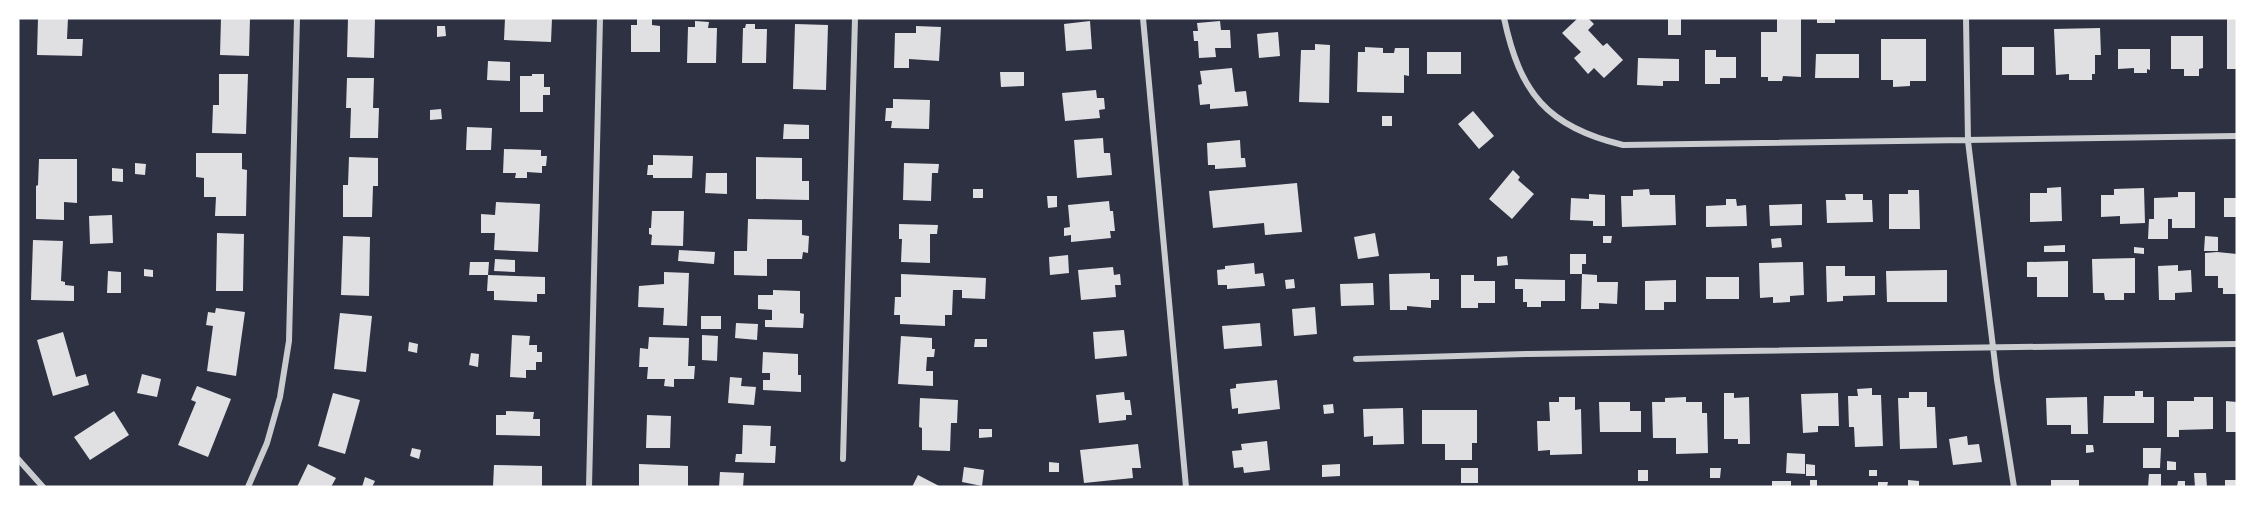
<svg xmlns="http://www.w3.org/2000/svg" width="2255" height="505" font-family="Arial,sans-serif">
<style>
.building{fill:#e0e0e3}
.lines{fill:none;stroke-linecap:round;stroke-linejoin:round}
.minor{stroke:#caccd0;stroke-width:6}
</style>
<rect width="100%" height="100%" fill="#2d3142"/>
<!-- building -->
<path class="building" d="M38,18h30l-1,21h16l-1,17 -45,-1z
M221,18h29l-1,38 -29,-1z
M348,18h27l-1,40 -27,-1z
M505,18h47l-1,24 -47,-2z
M637,18h15v7l8,1v26h-29v-27h6z
M1578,18h10l6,6 -6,6 15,16 4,-3 16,17 -19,18 -10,-10 -6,6 -14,-16 7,-6 -19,-19z
M1668,18h13v17h-13z
M1817,18h18v5h-18z
M2227,18h10v51h-10z
M1777,19h24v58l-18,-1 -1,5h-14v-4h-7v-45h16z
M695,21l14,1 -1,6h9l-1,35h-29l1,-36h7z
M1090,21l2,28 -26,2 -2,-27z
M1220,21l1,9h9l1,18h-16l1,9 -17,1 -1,-17h-4l-1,-10h5l-1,-8z
M746,24h9v5h12l-1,34h-24l1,-35h2z
M795,24l33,1 -2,65 -33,-1z
M437,26h8l1,10 -9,1z
M916,26l25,1 -2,34 -30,-2v9h-15l1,-35h21z
M2100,28l1,27h-6v19h-3v6h-23v-6l-13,1 -2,-46z
M1278,32l2,24 -21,2 -2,-24z
M2171,36h32v32l-4,1v7h-15v-7h-13z
M1881,39h45v42h-16v5l-17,1v-7h-12z
M1315,44l15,1 -1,58 -30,-1 2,-52h14z
M1365,47l18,1v5h11l1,-5h14v28l-5,-1v18l-47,-1 1,-40h7z
M2002,47h32v28h-32z
M2118,49h32v21l-3,-1v4h-13v-5l-16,1z
M1705,50h11v7h20v21h-16v6h-15z
M1427,52h34v22h-34z
M1816,54h43v24h-44z
M1638,58l41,1v22h-16v5l-26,-1z
M488,61l22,1v19l-23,-1z
M1232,68l3,24 11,-1 2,15 -38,3v-5l-10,1 -2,-20 4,-1 -2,-13z
M1000,72h24v14l-23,1z
M219,74h29l-2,60 -34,-1 1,-28h6z
M532,74h12v13h6v8h-7v17h-23v-36h12z
M347,78h27l-1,30h6l-1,30h-28l1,-30h-5z
M1096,90l1,8h7l1,11 -6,1 1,8 -35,3 -3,-28z
M893,99l37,1 -1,29 -38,-1 1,-7h-7l1,-13h7z
M441,109l1,10 -12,1v-10z
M1473,111l21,25 -15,13 -21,-25z
M1382,116h10v10h-10z
M784,124l25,1v14h-26z
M467,127l25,1 -1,22h-25z
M1103,138l1,15h6l2,22 -35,3 -3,-38z
M1240,140l1,18h4l1,9 -31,2v-4h-7l-1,-22z
M504,149l37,1v6h6l-1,10h-4v7l-15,-1v6h-12l1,-5h-13z
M196,153h46v16l5,1 -1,46h-31l1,-19h-12v-19l-8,-1z
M653,155l40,1 -1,22h-39v-3h-6l1,-10h5z
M349,157l29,1v28h-5l-1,31h-29v-32h5z
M756,157l46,1v23h7v19l-53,-1z
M39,159h38v44l-13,-1v18l-28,-1v-33l2,-1z
M135,163l11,1 -1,11 -10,-1z
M904,163l35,1 -1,9h-6l-1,28 -28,-1z
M112,168l11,1v13l-11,-1z
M1513,170l7,7 -2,3 16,14 -22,25 -23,-20z
M706,173h21v21l-22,-1z
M1297,183l5,49 -37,3 -1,-12 -51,5 -4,-37z
M2061,187l1,34 -32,1v-29h17v-5z
M2144,188l1,35 -25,1v-8l-19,1v-22h13v-6z
M973,189h10v9h-10z
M1649,189l1,6h25l1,30 -54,2 -1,-31h12v-6z
M1908,190h11l1,39h-31v-35h19z
M2178,192h17v36h-23v-9h-4v20h-20l1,-20h5v-21l24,-1z
M1589,194l16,1v31h-12v-5l-23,-1 1,-22 18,1z
M1845,194h18v6h9l1,22 -46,1 -1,-23h20z
M1047,196h10v11l-9,1z
M2224,198h13v19h-13z
M1726,199h10l1,7 9,-1 1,21 -41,1v-21l20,-1z
M1109,201l1,10h3l2,20h-5l1,7 -40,4v-7l-7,1v-8l6,-1 -2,-22z
M496,202l44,2 -2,48 -44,-2 1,-17h-14v-19l14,1z
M1802,204v21l-32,1 -1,-21z
M652,211h32l-1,35 -32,-1 1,-10 -3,-1v-6h2z
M112,215l1,28 -23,1 -1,-28z
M748,219l54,1v15l7,1 -1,17 -5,-1 -1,7h-35v17l-33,-1v-24h13z
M899,224l39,1 -1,9h-7v29l-29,-1 1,-23h-3z
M217,233l27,1 -1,57h-27z
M1375,233l4,23 -21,3 -4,-22z
M343,236l27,1 -1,59 -28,-1z
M1603,236h9l-1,7h-8z
M2205,236l13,1v14h-14z
M1781,238l1,9 -10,1 -1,-9z
M33,240l30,1 -2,40 4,1v3l9,1v15l-43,-1z
M2065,245v7h-21v-6z
M2134,247l10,1v6l-10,-1z
M679,250l36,2 -1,12 -36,-3z
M2217,252l20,2v40h-14v-6h-5v-12h-13v-23z
M1570,254h16v10h-4v10h-12z
M1068,255l1,18 -19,2 -1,-18z
M1507,256l1,9 -11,1v-9z
M2135,258v35h-11v7h-19l-1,-7h-11l-1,-34z
M495,259l20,1v12l-21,-1z
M2068,261v36h-31v-20h-10v-15z
M470,262h19l-1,13h-19z
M1803,262l1,33 -14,1v6l-17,1v-6l-13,1 -1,-35z
M1254,263l1,11 8,-1 2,13 -38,3v-4h-9l-1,-15 8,-1v-3z
M2178,265v6l13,-1 1,22 -17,1v7h-16l-1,-34z
M1826,266h19v10h30v19l-32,1v5l-16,1z
M1113,267l1,8 6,-1 1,11h-6l1,12 -35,3 -3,-30z
M144,269l9,1v7l-9,-1z
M1947,270v32h-60l-1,-31z
M108,271l13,1v21h-14z
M664,272l25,1 -2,53 -24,-1 1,-17 -26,-1 1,-21 25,-2z
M1430,273v6h9v21h-8v8l-24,-2v4h-17l-1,-36z
M901,274l85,4 -1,21 -23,-1v-8h-9l-1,25h-7v11l-45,-2v-9h-6l1,-18h6z
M1582,274l15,1v7h21l-1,22 -18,-1v6h-18z
M488,275l57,2v17h-8v8l-43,-2v-9h-7z
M1461,275h13v6h21v22h-17v5h-17z
M1706,277h33v22h-33z
M1294,279l1,9 -9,1 -1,-9z
M1515,279l50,1v21h-24v6h-14v-5h-4v-13h-8z
M1676,280v22h-12v8h-19v-29z
M1373,283l1,22 -33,1 -1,-22z
M773,290l27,1v22l4,1 -1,14 -38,-1v-7h7v-10l-14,-1v-14h15z
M1315,307l2,27 -23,2 -2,-27z
M216,308l29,4 -9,64 -29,-5 6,-45 -7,-1 2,-13 7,1z
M340,313l32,3 -6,56 -32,-3z
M701,316h20v13h-20z
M736,323l22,1 -1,16 -22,-2z
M1260,323l2,23 -38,3 -2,-23z
M1124,330l3,26 -32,3 -2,-27z
M63,332l13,45 10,-3 3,11 -36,11 -16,-56z
M512,335l18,1 -1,9h8v7h5v10h-6v8h-10v8l-16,-1z
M702,335l16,1 -1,25 -15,-1z
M901,336l31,2v11h3l-1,8h-7l-1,14h7v15l-35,-2z
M649,337l40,1 -1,28h7l-1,13h-20v8l-10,-1 1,-7h-18l1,-12h-9l1,-19 8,1z
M975,339h12v8h-13z
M409,342l9,2 -1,9 -9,-2z
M763,352l35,2v21h3v17l-38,-2v-10h7v-7h-8z
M471,353l8,1 -1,13 -9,-2z
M142,374l19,5 -4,18 -20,-4z
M730,377l12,1 -1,8 15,1 -2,18 -26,-2z
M1277,380l3,29 -42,5v-6l-6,1 -2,-20 6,-1v-4z
M197,386l34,13 -23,58 -30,-12 18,-43 -5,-2z
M1872,388v7h9l2,51 -28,1 -1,-20h-5l-1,-31h10l-1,-7z
M2135,391h8v6h11v26h-51l1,-27h31z
M1124,392l1,8h5l2,15h-6v5l-27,3 -3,-28z
M1909,392h18v15h8l2,41 -37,1 -2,-51h11z
M333,393l27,7 -15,54 -27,-8z
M1724,393h10v5l15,-1 1,47h-12v-5h-14z
M1838,393l1,33h-21v6l-15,1 -2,-39z
M1559,397h16v13l6,-1 1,45 -32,1v-5l-12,1 -1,-30h13l-1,-19h10z
M1686,397v5h16v11h5l1,40 -32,1v-16h-23l-1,-36h13v-4z
M2087,397l1,37h-17v-9h-24l-1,-27z
M2194,397h19v32l-34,1v7h-12v-36h27z
M920,398l38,2 -1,23h-6l-1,28 -28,-1v-22l-3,-1z
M2226,401l11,1v30h-11z
M1599,402h31v9h11v21h-41z
M1333,404l1,9 -10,1 -1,-9z
M1403,408l1,36 -31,1v-9l-9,1 -1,-28z
M1422,410h55v33h-5v17h-27v-16h-23z
M114,411l15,24 -39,25 -16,-23z
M506,411l28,1 -1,7h7v17l-44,-1v-20h10z
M647,415l24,1 -1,32h-24z
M743,425l28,1 -1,20h6l-1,17 -40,-1 1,-8h6z
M979,429h13v8l-13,1z
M1967,436l1,9 11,-1 3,18 -29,3 -4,-26z
M1267,441l3,29 -26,3 -1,-6 -9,1 -2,-17 10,-1 -1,-6z
M1138,444l3,24h-9l1,10 -49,5 -4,-33z
M2086,445h7l1,7 -8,1z
M412,448l9,2 -2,9 -9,-3z
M2143,448h18l-1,20h-17z
M1787,453l18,1v20l-19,-1z
M2167,461l9,1v8h-9z
M1049,462l10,1v9h-10z
M308,464l28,14 -5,9h-34z
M639,464l49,2v21h-49z
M1340,464v12l-18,1v-12z
M1806,464l9,1v11h-9z
M494,465l48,1v21h-49z
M964,467l20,3 -2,16 -20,-4z
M1461,468h17v15h-17z
M1710,468h11l-1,10h-10z
M1638,470h10v11h-10z
M1869,470h8v6h-8z
M720,472l24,1 -1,14h-24z
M2194,473h12l1,14h-12z
M2149,474h12v13h-13z
M918,475l23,12h-29z
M365,477l10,4 -3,6h-10z
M1810,480h7v7h-7z
M1908,480l11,1v6h-11z
M2051,480h28v7h-28z
M2225,480h12v7h-12z
M1772,481h19v6h-19z
M2178,481h7v6h-8z
M1878,482h10l-1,5h-9z"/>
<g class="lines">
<!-- minor -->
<path class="minor" d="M1143,18l43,469
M1504,18c16,75 43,109 119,127l614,-9
M1966,18l2,123 29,239 17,107
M1356,359l172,-5 709,-10
M18,459l25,28
M843,459l12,-441
M248,487l19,-44 13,-46 9,-56 8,-323
M589,487l11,-469"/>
</g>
<!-- border -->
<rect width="2255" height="505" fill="none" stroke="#ffffff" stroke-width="39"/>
</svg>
